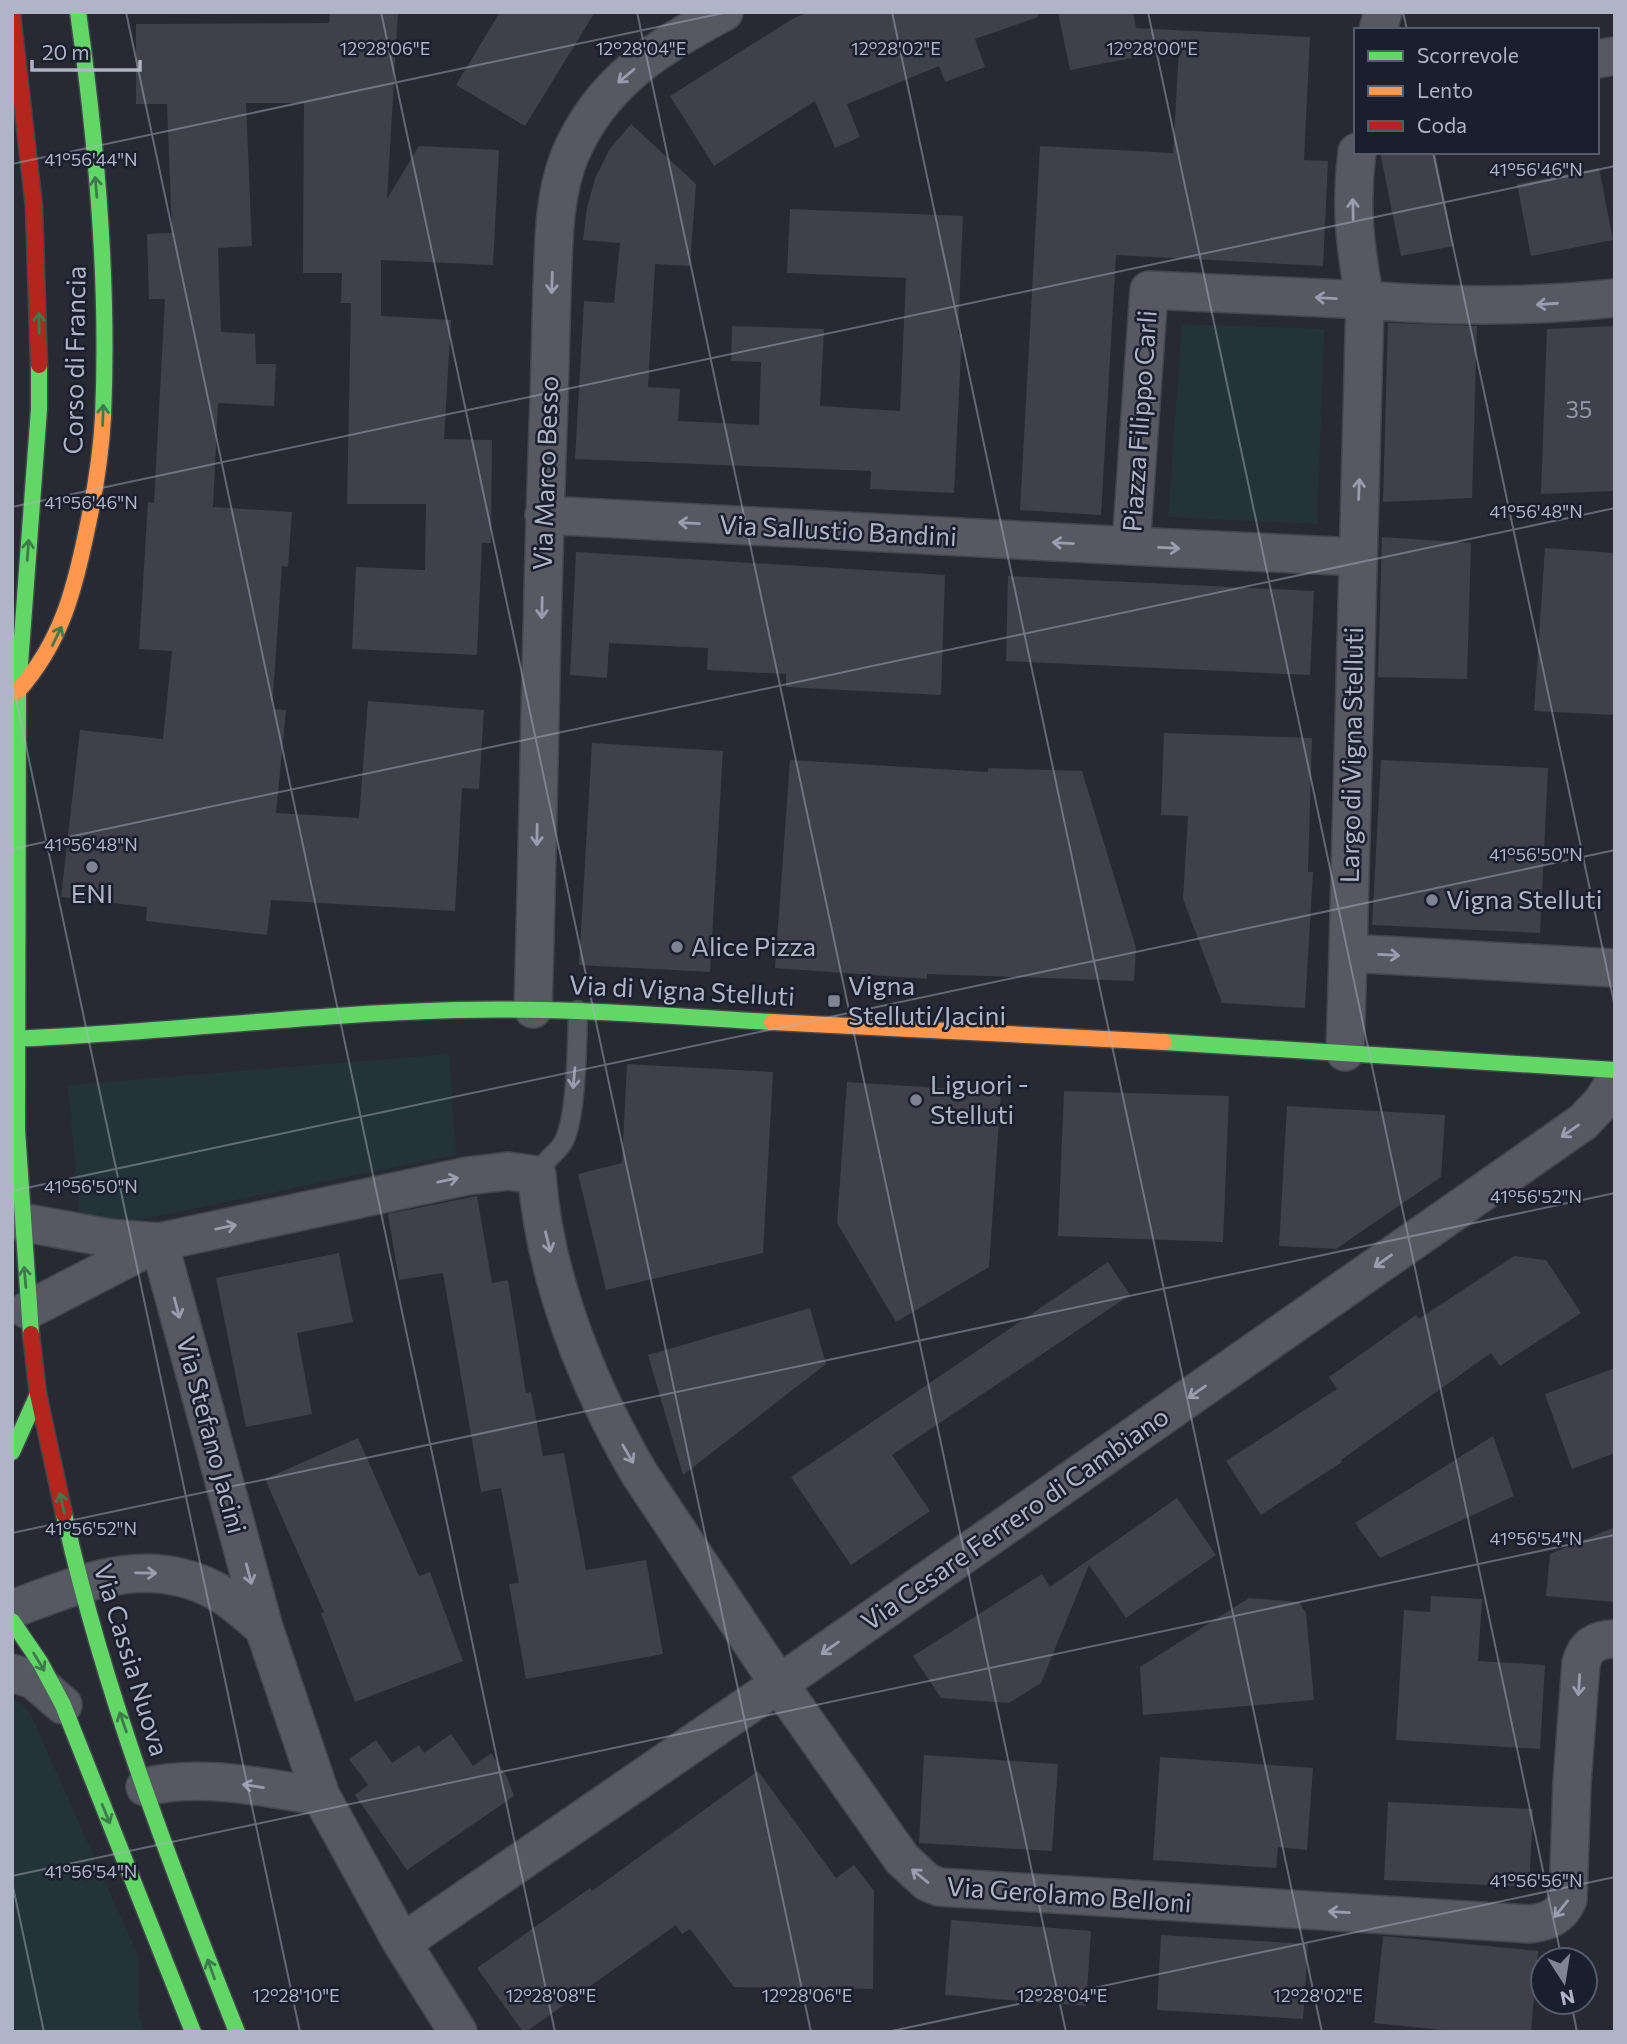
<svg xmlns="http://www.w3.org/2000/svg" width="1627" height="2044" font-family="Commissioner,sans-serif">
<style>
.green{fill:#243339}
.building{fill:#3e414a}
.lines{fill:none;stroke-linecap:round;stroke-linejoin:round}
.lane-casing{stroke:#42454c;stroke-width:21}
.street-casing{stroke:#42454c;stroke-width:40}
.fast-casing{stroke:#42454c;stroke-width:19}
.slow-casing{stroke:#42454c;stroke-width:19}
.jam-casing{stroke:#42454c;stroke-width:19}
.lane{stroke:#565862;stroke-width:18}
.street{stroke:#565862;stroke-width:37}
.fast{stroke:#63d668;stroke-width:16}
.slow{stroke:#ff974d;stroke-width:16}
.jam{stroke:#b3261e;stroke-width:16}
.oneway{stroke:#999dad}
.oneway2{stroke:#3e7a4b}
.ticks{fill:none;stroke:#afb4c6;stroke-width:2;stroke-opacity:0.45}
.poi-dot{fill:#7f8493;stroke:#1a1f2e;stroke-width:2.5}
.labels{text-anchor:middle;stroke-width:5;stroke-linejoin:round;paint-order:stroke}
.number-label{font-size:23px;fill:#9397a7}
.street-label{font-size:26px;fill:#afb4c6;stroke:#1a1f2e}
.poi-label{font-size:26px;fill:#afb4c6;stroke:#1a1f2e;text-anchor:start}
.ticks-label{font-size:18px;text-anchor:middle;fill:#afb4c6;stroke:#1a1f2e;stroke-width:5;stroke-linejoin:round;paint-order:stroke}
</style>
<rect width="100%" height="100%" fill="#272a33"/>
<!-- green -->
<path class="green" d="M1182,324l142,5 -7,195 -149,-7z
M449,1054l7,101 -334,68 -42,-4 -12,-134z
M12,1699l10,5 8,9 109,245 -1,53 7,21h-133z"/>
<!-- building -->
<path class="building" d="M398,12l-11,187 32,-53 80,4 -6,115 -112,-5v56l70,4 -7,119 48,1 -1,103h-9l-5,112 -125,-6 4,-82 69,3 1,-66h-79l4,-201h-10l1,-30h-39l1,-170h-58l6,143 -34,2 3,84 34,2 1,30h20l-2,42 -56,-3 -5,104 79,5 -4,55 -6,-1 -10,143 14,1 -10,103 83,5 9,-117 116,9 -5,79 -17,-1 -7,123 -184,-11 -4,35 -121,-14 1,-14 -86,-10 19,-167 83,9 9,-88 -33,-2 9,-147 6,1 11,-204h-16l-2,-65 25,-1 -5,-129h-31v-80l193,-1 1,-10z
M500,12h95l-70,114 -69,-41z
M809,12h229v5l-63,22 10,28 -40,15 -6,-16 -92,38 13,33 -25,11 -20,-47 -101,65 -44,-70 124,-78z
M1058,12h75l3,16 174,9 -6,123 24,1 -5,105 -207,-11 -15,260 -81,-5 20,-364 133,7 6,-104 -109,21z
M631,124l65,60 -6,82 -35,-2 -7,123 32,2 -2,32 81,4 2,-63 -30,-1 1,-35 92,3 -4,77 80,5 6,-133 -119,-5 3,-64 173,7 -5,118h4l-8,159 -84,-4 1,-18 -296,-12 9,-158 30,2 6,-60 -37,-3 4,-32 8,-29 14,-29z
M1380,152h55l19,94 -53,10z
M1599,168l14,72 -82,16 -14,-72z
M1388,323l89,3 -5,172 -89,4z
M1615,326v165l-74,3 6,-165z
M1382,537l89,6 -4,136 -89,-2z
M1545,548l70,5v162l-81,-4z
M576,552l369,23 -4,120 -155,-8v-13l-79,-4 1,-22 -99,-5 -2,35 -37,-3z
M1008,576l306,15 -4,84 -304,-14z
M1164,733l148,5 -4,134h5l-8,136 -83,-5 -39,-104 5,-83 -27,-1z
M592,743l131,8 -13,221 -131,-7z
M790,760l198,12v-4l94,3 54,177 -2,33 -207,-7v5l-152,-11z
M1381,760l167,8 -8,165 -168,-8z
M627,1064l146,8 -10,181 -157,37 -28,-116 44,-11z
M847,1082l154,10 -12,175 -93,55 -59,-99z
M1064,1091l165,5 -6,146 -165,-6z
M1287,1106l158,9 -4,62 -105,72 -57,-3z
M477,1196l15,87 16,-3 18,113 5,-1 12,64 21,-3 22,117 60,-10 17,94 -137,25 -17,-95 10,-1 -18,-95 -20,4 -38,-219 -44,7 -11,-66z
M339,1253l14,69 -56,11 15,81 -66,13 -30,-149z
M1514,1256l32,4 35,53 -81,53 -9,-13 -150,107 1,2 -81,53 -35,-54 111,-72 -8,-12 87,-62 3,4z
M1108,1262l22,33 -238,160 38,56 -79,54 -60,-88z
M810,1308l16,56 -143,111 -35,-120z
M1615,1368v85l-43,16 -27,-75z
M1493,1436l21,60 -134,62 -25,-35z
M358,1438l61,138 11,-4 33,89 -108,41 -34,-89 3,-1 -59,-133z
M1177,1498l39,57 -90,63 -37,-53 -48,118 -32,20 -68,-5 -28,-42 129,-82 8,13z
M1615,1527v75l-69,-6 4,-42z
M1431,1596l51,3 -4,62 67,4 -5,84 -144,-9 8,-130 26,2z
M1249,1598l50,4 7,11 8,87 -171,15 -3,-48z
M451,1734l22,32 18,-13 16,24 7,19 -107,74 -52,-75 13,-10 -19,-26 27,-19 16,23 27,-18 5,8z
M924,1755l134,9 -6,87 -133,-8z
M1160,1757l153,11 -6,82 -29,-3 -2,21 -123,-8z
M758,1771l78,107 18,-13 20,26 -1,98 -139,-2 -44,-58 -8,5 -6,-9 -150,107h-3l-46,-64 113,-80 2,3z
M1388,1802l145,7 -4,78 -145,-7z
M951,1920l140,11 -5,75 -141,-11z
M1161,1935l147,9 -5,75 -146,-9z
M1383,1936l155,15 -7,81h-68l-89,-9z"/>
<g class="lines">
<defs>
<path id="lane" d="M537,1175c8,-17 20,-21 27,-34 13,-27 13,-98 14,-131"/>
<path id="street" d="M1378,30l5,-18
M1597,59l18,-3
M1357,152c-7,53 -2,96 8,148 84,7 166,7 250,-2
M544,515l587,31
M1348,953l17,-653 -216,-10 -18,256 226,11
M533,1009c6,-203 8,-406 16,-608 1,-38 2,-76 3,-113 2,-45 1,-91 18,-133 31,-73 87,-107 154,-143
M1345,1052l3,-99 267,15
M21,1222l88,16 50,4 308,-66 41,-5 29,4c7,102 51,211 102,298l140,211 123,175 25,23 12,5 591,37c17,-2 31,-7 38,-25l4,-116 9,-120c5,-18 16,-24 34,-24
M159,1242l105,386 57,168 81,147 56,89
M28,1310l131,-68
M12,1609c70,-25 132,-56 204,-18 18,10 32,24 48,37
M12,1673l22,7 29,25
M145,1787c59,-14 117,1 176,9
M402,1943l377,-259 804,-562 19,-20 13,-21"/>
<path id="fast" d="M78,12c19,133 31,271 25,405
M12,1039c148,-6 295,-25 443,-29 106,-3 212,6 317,12
M1164,1042l451,28
M31,1334l-14,-204 1,-439 21,-282v-44
M12,1452l26,-58
M64,1514c39,175 106,351 173,518
M12,1621l28,41 23,43 130,327"/>
<path id="slow" d="M18,691c43,-49 56,-99 69,-162 8,-37 14,-74 16,-112
M772,1022l392,20"/>
<path id="jam" d="M12,14l22,193 5,158
M31,1334l7,60 26,120"/>
</defs>
<!-- lane casing -->
<use href="#lane" class="lane-casing"/>
<!-- street casing -->
<use href="#street" class="street-casing"/>
<!-- fast casing -->
<use href="#fast" class="fast-casing"/>
<!-- slow casing -->
<use href="#slow" class="slow-casing"/>
<!-- jam casing -->
<use href="#jam" class="jam-casing"/>
<!-- lane -->
<use href="#lane" class="lane"/>
<!-- street -->
<use href="#street" class="street"/>
<!-- fast -->
<use href="#fast" class="fast"/>
<!-- slow -->
<use href="#slow" class="slow"/>
<!-- jam -->
<use href="#jam" class="jam"/>
</g>
<!-- one-way arrows -->
<defs><path id="oneway-shaft" d="M-6 0H5M1.5-3L5.5 0L1.5 3" fill="none" stroke-width="1.6" stroke-linecap="round" stroke-linejoin="round" transform="scale(1.75)"/></defs>
<g class="oneway">
<use href="#oneway-shaft" transform="translate(626 76) rotate(140)"/>
<use href="#oneway-shaft" transform="translate(1353 209) rotate(-91)"/>
<use href="#oneway-shaft" transform="translate(552 283) rotate(92)"/>
<use href="#oneway-shaft" transform="translate(1326 298) rotate(-177)"/>
<use href="#oneway-shaft" transform="translate(1547 304) rotate(176)"/>
<use href="#oneway-shaft" transform="translate(1359 489) rotate(-88)"/>
<use href="#oneway-shaft" transform="translate(689 523) rotate(-177)"/>
<use href="#oneway-shaft" transform="translate(1063 543) rotate(-177)"/>
<use href="#oneway-shaft" transform="translate(1169 548) rotate(3)"/>
<use href="#oneway-shaft" transform="translate(542 608) rotate(91)"/>
<use href="#oneway-shaft" transform="translate(537 835) rotate(91)"/>
<use href="#oneway-shaft" transform="translate(1389 955) rotate(3)"/>
<use href="#oneway-shaft" transform="translate(574 1078) rotate(95)"/>
<use href="#oneway-shaft" transform="translate(1570 1131) rotate(145)"/>
<use href="#oneway-shaft" transform="translate(448 1180) rotate(-12)"/>
<use href="#oneway-shaft" transform="translate(226 1227) rotate(-12)"/>
<use href="#oneway-shaft" transform="translate(548 1242) rotate(76)"/>
<use href="#oneway-shaft" transform="translate(1383 1261) rotate(145)"/>
<use href="#oneway-shaft" transform="translate(177 1308) rotate(75)"/>
<use href="#oneway-shaft" transform="translate(1197 1392) rotate(145)"/>
<use href="#oneway-shaft" transform="translate(628 1454) rotate(60)"/>
<use href="#oneway-shaft" transform="translate(146 1573) rotate(1)"/>
<use href="#oneway-shaft" transform="translate(249 1574) rotate(75)"/>
<use href="#oneway-shaft" transform="translate(830 1648) rotate(145)"/>
<use href="#oneway-shaft" transform="translate(1579 1685) rotate(94)"/>
<use href="#oneway-shaft" transform="translate(253 1786) rotate(-171)"/>
<use href="#oneway-shaft" transform="translate(920 1876) rotate(-141)"/>
<use href="#oneway-shaft" transform="translate(1561 1909) rotate(129)"/>
<use href="#oneway-shaft" transform="translate(1339 1912) rotate(-177)"/>
</g>
<g class="oneway2">
<use href="#oneway-shaft" transform="translate(96 187) rotate(-95)"/>
<use href="#oneway-shaft" transform="translate(39 323) rotate(-91)"/>
<use href="#oneway-shaft" transform="translate(103 415) rotate(-88)"/>
<use href="#oneway-shaft" transform="translate(28 550) rotate(-86)"/>
<use href="#oneway-shaft" transform="translate(57 636) rotate(-64)"/>
<use href="#oneway-shaft" transform="translate(25 1277) rotate(-95)"/>
<use href="#oneway-shaft" transform="translate(62 1503) rotate(-103)"/>
<use href="#oneway-shaft" transform="translate(39 1662) rotate(59)"/>
<use href="#oneway-shaft" transform="translate(123 1722) rotate(-109)"/>
<use href="#oneway-shaft" transform="translate(106 1814) rotate(68)"/>
<use href="#oneway-shaft" transform="translate(211 1969) rotate(-110)"/>
</g>
<!-- ticks -->
<path class="ticks" d="M126,12l429,2020M381,12l430,2020M637,12l429,2020M892,12l430,2020M1148,12l414,1948M1403,12l4,18M1433,152l182,855M12,164l716,-152M12,507l1603,-341M12,680l288,1352M12,849l1603,-341M12,1191l1603,-341M12,1533l1603,-340M12,1876l1603,-341M12,1882l32,150M1571,2002l6,30M887,2032l728,-155"/>
<!-- markers -->
<g class="poi-dot">
<circle cx="92" cy="867" r="7"/>
<circle cx="1432" cy="900" r="7"/>
<circle cx="677" cy="947" r="7"/>
<rect x="827" y="994" width="14" height="14" rx="3.5"/>
<circle cx="916" cy="1100" r="7"/>
</g>
<g class="labels">
<!-- number labels -->
<g class="number-label">
<text x="1579" y="418">35</text>
</g>
<!-- street labels -->
<g class="street-label">
<text transform="translate(75 360) rotate(-89)" y="9">Corso di Francia</text>
<text transform="translate(1140 421) rotate(-86)" y="9">Piazza Filippo Carli</text>
<text transform="translate(546 473) rotate(-88)" y="9">Via Marco Besso</text>
<text transform="translate(838 531) rotate(3)" y="9">Via Sallustio Bandini</text>
<text transform="translate(1352 755) rotate(-89)" y="9">Largo di Vigna Stelluti</text>
<text transform="translate(682 991) rotate(3)" y="9">Via di Vigna Stelluti</text>
<text transform="translate(211 1435) rotate(75)" y="9">Via Stefano Jacini</text>
<text transform="translate(1015 1519) rotate(-35)" y="9">Via Cesare Ferrero di Cambiano</text>
<text transform="translate(131 1660) rotate(73)" y="9">Via Cassia Nuova</text>
<text transform="translate(1069 1895) rotate(4)" y="9">Via Gerolamo Belloni</text>
</g>
<!-- poi labels -->
<g class="poi-label">
<text x="92" y="903" text-anchor="middle">ENI</text>
<text x="1446" y="909">Vigna Stelluti</text>
<text x="691" y="956">Alice Pizza</text>
<text x="848" y="995">Vigna<tspan x="848" dy="30">Stelluti/Jacini</tspan></text>
<text x="930" y="1094">Liguori -<tspan x="930" dy="30">Stelluti</tspan></text>
</g>
</g>
<g class="ticks-label">
<text x="385" y="55">12°28'06"E</text>
<text x="641" y="55">12°28'04"E</text>
<text x="896" y="55">12°28'02"E</text>
<text x="1152" y="55">12°28'00"E</text>
<text x="91" y="166">41°56'44"N</text>
<text x="1536" y="176">41°56'46"N</text>
<text x="91" y="509">41°56'46"N</text>
<text x="1536" y="518">41°56'48"N</text>
<text x="91" y="851">41°56'48"N</text>
<text x="1536" y="861">41°56'50"N</text>
<text x="91" y="1193">41°56'50"N</text>
<text x="1536" y="1203">41°56'52"N</text>
<text x="91" y="1535">41°56'52"N</text>
<text x="1536" y="1545">41°56'54"N</text>
<text x="91" y="1878">41°56'54"N</text>
<text x="1536" y="1887">41°56'56"N</text>
<text x="296" y="2002">12°28'10"E</text>
<text x="551" y="2002">12°28'08"E</text>
<text x="807" y="2002">12°28'06"E</text>
<text x="1062" y="2002">12°28'04"E</text>
<text x="1318" y="2002">12°28'02"E</text>
</g>
<!-- border -->
<rect width="1627" height="2044" fill="none" stroke="#afb4c6" stroke-width="28"/>
<!-- legend -->
<rect x="1354" y="28" width="245" height="126" fill="#1a1f2e" stroke="#565b6b" stroke-width="2"/>
<rect x="1368" y="51" width="35" height="10" fill="#63d668" stroke="#565b6b" stroke-width="2"/>
<text x="1417" y="63" font-size="21" fill="#afb4c6">Scorrevole</text>
<rect x="1368" y="86" width="35" height="10" fill="#ff974d" stroke="#565b6b" stroke-width="2"/>
<text x="1417" y="98" font-size="21" fill="#afb4c6">Lento</text>
<rect x="1368" y="121" width="35" height="10" fill="#b3261e" stroke="#565b6b" stroke-width="2"/>
<text x="1417" y="133" font-size="21" fill="#afb4c6">Coda</text>
<!-- north arrow -->
<g transform="translate(1564 1981) rotate(168)"><circle r="33" fill="#1a1f2e" stroke="#565b6b" stroke-width="2"/>
<path d="M0-5L12 26L0 18L-12 26Z" fill="#7f8493"/>
<text y="-10" font-size="19" font-weight="bold" text-anchor="middle" fill="#afb4c6">N</text>
</g>
<!-- scale -->
<path d="M32 60v10h108v-10" fill="none" stroke="#afb4c6" stroke-width="3.5"/>
<text x="42" y="60" font-size="21" fill="#afb4c6" stroke="#1a1f2e" stroke-width="5" paint-order="stroke">20 m</text>
</svg>
